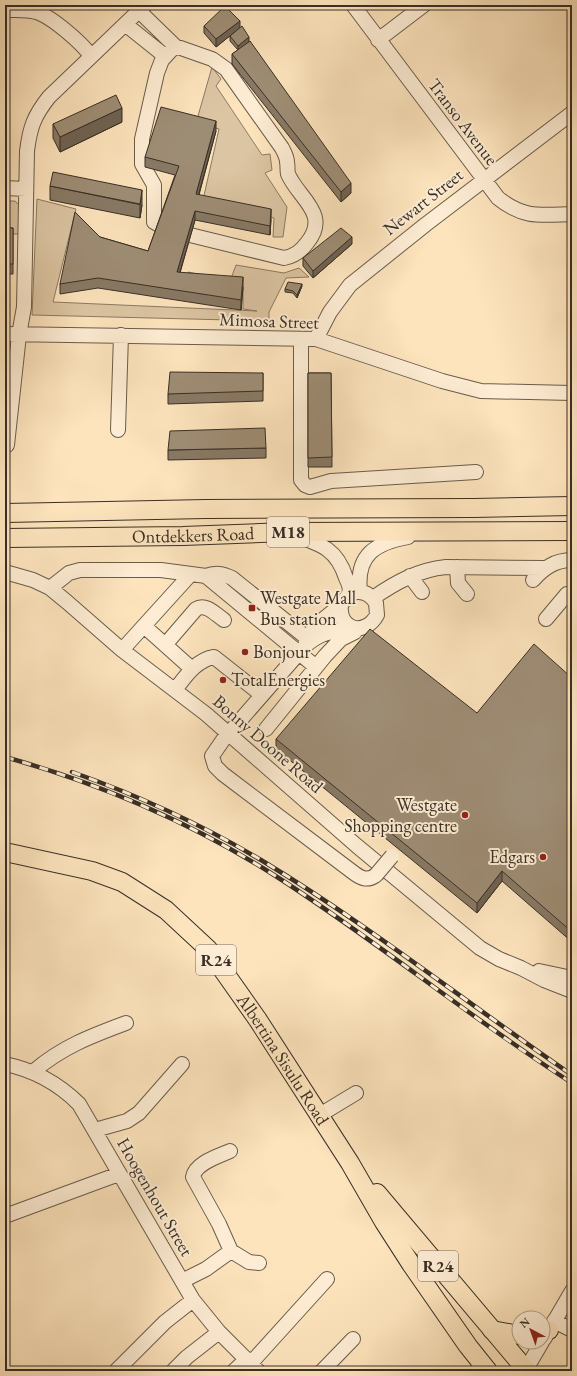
<svg xmlns="http://www.w3.org/2000/svg" width="577" height="1376" font-family="'EB Garamond',serif">
<style>
.green{fill:#dcc5a3;stroke:#8a7a64}
.lines{fill:none;stroke-linecap:round;stroke-linejoin:round}
.minor-casing{stroke:#695c4c;stroke-width:16}
.major-casing{stroke:#382f26;stroke-width:20}
.minor{stroke:#feedd4;stroke-width:14}
.major{stroke:#fde4bd;stroke-width:18}
.rail-casing{stroke:#382f26;stroke-width:4.5}
.rail{stroke:#feedd4;stroke-width:3;stroke-dasharray:9;stroke-linecap:butt}
.minor-bridge-casing{stroke:#695c4c;stroke-width:16;stroke-linecap:butt}
.minor-bridge{stroke:#feedd4;stroke-width:14}
.wall{fill:#887965;stroke:#382f26}
.shaded-wall{fill:#6f6352;stroke:#382f26}
.building{fill:#9e8d75;stroke:#382f26}
.poi-dot{fill:#8f2418;stroke:#feedd4;stroke-width:1.5}
.labels{text-anchor:middle;stroke-width:4;stroke-linejoin:round;paint-order:stroke}
.shield{fill:#feedd4;stroke:#73685a;stroke-width:1}
.shield-label{font-size:17px;font-weight:bold;fill:#382f26}
.street-label{font-size:18px;fill:#382f26;stroke:#feedd4}
.poi-label{font-size:18px;fill:#382f26;stroke:#feedd4;text-anchor:start}
</style>
<rect width="100%" height="100%" fill="#fde4bd"/>
<filter id="stains"><feTurbulence type="fractalNoise" baseFrequency=".005" numOctaves="4"/><feColorMatrix values="0 0 0 0 .2 0 0 0 0 .09 0 0 0 0 .02 0 0 0 .5 -.17"/></filter>
<radialGradient id="worn" r=".72"><stop offset=".6" stop-color="#630" stop-opacity="0"/><stop offset="1" stop-color="#630" stop-opacity=".3"/></radialGradient>
<!-- green -->
<path class="green" d="M212,67l9,12 -5,7 46,69 8,-1 2,16 -7,3 22,34 -4,30h-10l1,-19 -71,-18 16,-71 -23,-6z
M37,199l39,10 -23,93 204,9 -14,-2v-22l-55,-4v-11l42,9 6,-16 48,8 15,-5 10,9 -23,1 -17,34v9l-237,-6z
M5,201h10l4,4 1,29h-15z"/>
<g class="lines">
<defs>
<path id="minor" d="M353,5l145,193c26,21 43,17 74,16
M5,10c10,0 22,-1 31,2 15,4 46,31 55,44
M139,11l36,35
M125,24l40,32
M378,40l46,-35
M5,188l21,1
M161,226l-7,-4v-37l-12,-21v-25l15,-66 5,-13 13,-14 37,13 14,10 56,79c2,4 5,9 5,14 1,4 0,8 1,12 10,24 43,40 19,69 -6,8 -12,13 -23,15l-94,-23
M5,334l311,5 126,42 39,10 91,2
M301,339v141l4,5 5,2 21,-6 145,-9
M316,339l14,-27 20,-27 75,-60 147,-112
M118,430l3,-95
M7,445l12,-110 5,-28 3,-156c3,-24 7,-35 22,-54l96,-92
M294,535c27,9 43,14 52,43 2,4 5,10 3,15 -1,4 -6,8 -8,12 -3,25 24,32 36,10l-1,-12c-6,-10 -15,-14 -27,-9
M457,567l1,16 9,11
M5,572l28,8 17,8 17,14 55,48 84,64 151,132 123,102 19,11 22,9 23,12 28,11
M206,576c10,-4 17,-2 26,2l75,60
M410,576l12,16
M533,580c11,-12 22,-20 39,-20
M50,588l19,-15 11,-3h81l45,6 110,91
M360,591c-4,-36 15,-48 48,-54
M373,598c23,-16 45,-28 73,-31l99,1
M546,619l21,-25
M144,626l48,43
M354,628c-22,5 -31,2 -49,18l-82,94 -11,16 3,10 8,8 131,99c8,6 14,8 22,2
M306,642l9,-16 26,-21
M165,645l31,-36c10,-6 19,5 28,11
M122,650l68,-75
M175,690c10,-13 21,-30 39,-33l48,38
M266,729l59,-73 16,-17 14,-7
M539,971l33,7
M5,1064c29,6 53,19 74,40l114,196 26,32 39,39
M34,1071c28,-24 57,-35 92,-48
M318,1116l38,-23
M95,1130l32,-9 12,-8 43,-49
M5,1216l114,-42
M231,1251l18,11 10,1
M182,1281l24,-12 25,-18 -12,-27 -26,-47c2,-14 26,-21 37,-26
M554,1321l18,9
M544,1339l28,-48
M251,1363l76,-84
M116,1371l49,-49 28,-22
M173,1371l14,-14 32,-25
M234,1371l13,-12
M322,1371l31,-32
M525,1371l17,-29"/>
<g id="major">
<path d="M5,513l201,-4 268,-1 98,-2"/>
<path id="s1" d="M5,538l178,-2 103,-4 286,-1"/>
<path id="s2" d="M5,852l87,19 30,11 44,28 42,39 50,71 92,143 34,59 27,42 57,82 20,25"/>
<path d="M377,1193l150,178"/>
<path d="M492,1330l27,5"/>
<path d="M543,1332l6,-2"/>
</g>
</defs>
<!-- minor casing -->
<use href="#minor" class="minor-casing"/>
<!-- major casing -->
<use href="#major" class="major-casing"/>
<!-- minor -->
<use href="#minor" class="minor"/>
<!-- major -->
<use href="#major" class="major"/>
<defs>
<path id="rail" d="M5,757c93,26 187,66 269,118 102,65 196,143 298,208
M72,772c65,23 129,52 189,88 108,65 207,144 311,215"/>
</defs>
<!-- rail casing -->
<use href="#rail" class="rail-casing"/>
<!-- rail -->
<use href="#rail" class="rail"/>
<defs>
<path id="minor-bridge" d="M376,875l16,-19"/>
</defs>
<!-- minor-bridge casing -->
<use href="#minor-bridge" class="minor-bridge-casing"/>
<!-- minor-bridge -->
<use href="#minor-bridge" class="minor-bridge"/>
</g>
<!-- wall -->
<path class="wall" d="M204,26l36,2 111,165 -10,9 -109,-138v-10l6,-4 -8,-9v-5l2,-2 -16,13 -12,-14z
M122,122l-62,30 -7,-14v-14z
M216,131l-17,64 72,24 -1,16 -75,-15 -15,53 63,14 -2,23 -143,-22 -38,6v-10l40,-47 48,14 27,-76 -30,-8v-10z
M50,186l92,19 -2,13 -90,-18z
M5,228h8v46h-8z
M352,244l-39,34 -10,-12v-8z
M302,286l-5,12 -4,-5 -8,-1v-3z
M263,373v28l-95,3v-10z
M308,373h23l1,94h-24z
M266,448v10l-98,2v-10z
M572,678v264l-70,-61 -25,32 -201,-164v-10l201,-26z"/>
<!-- shaded-wall -->
<path class="shaded-wall" d="M240,21v7l-24,19v-8z
M249,37v5l-11,9v-5z
M122,108v14l-62,30v-15z
M216,121v10l-20,73v-10z
M351,183v10l-10,9v-10z
M142,190v15l-2,13v-14z
M271,209v10l-1,16v-9z
M195,211v9l-18,62v-10z
M352,237v7l-39,34v-7z
M243,277v10l-2,23v-10z
M302,284v2l-5,12v-3z
M502,871v10l-25,32v-10z"/>
<!-- building -->
<path class="building" d="M225,6l15,15 -24,18 -12,-13z
M242,26l7,11 -11,9 -8,-10z
M250,41l101,142 -10,9 -109,-138z
M116,95l6,13 -62,29 -7,-13z
M161,107l55,14 -20,73 75,15 -1,17 -75,-15 -18,61 66,5 -2,23 -143,-22 -38,6 15,-72 25,25 48,14 31,-85 -34,-9z
M53,172l89,18 -2,14 -90,-18z
M5,228h8v36h-8z
M341,228l11,9 -39,34 -10,-13z
M288,282l14,2 -5,11 -4,-4 -8,-2z
M170,372l93,1v18l-95,3z
M308,373h23l1,84 -24,1z
M265,428l1,20 -98,2 2,-19z
M370,629l107,84 57,-69 38,34v254l-70,-61 -25,32 -201,-164z"/>
<!-- markers -->
<g class="poi-dot">
<rect x="248" y="604" width="8" height="8" rx="2"/>
<circle cx="245" cy="652" r="4"/>
<circle cx="223" cy="680" r="4"/>
<circle cx="465" cy="815" r="4"/>
<circle cx="543" cy="857" r="4"/>
</g>
<g class="labels">
<!-- shield labels -->
<g class="shield">
<rect x="267" y="517" width="42" height="30" rx="3"/>
<rect x="196" y="945" width="40" height="30" rx="3"/>
<rect x="418" y="1251" width="40" height="30" rx="3"/>
</g>
<g class="shield-label">
<text x="288" y="538">M18</text>
<text x="216" y="966">R24</text>
<text x="438" y="1272">R24</text>
</g>
<!-- street labels -->
<g class="street-label">
<text transform="translate(463 122) rotate(53)" y="6">Transo Avenue</text>
<text transform="translate(423 202) rotate(-38)" y="6">Newart Street</text>
<text transform="translate(269 321) rotate(2)" y="6">Mimosa Street</text>
<text dy="6" stroke="none"><textPath href="#s1" startOffset="188">Ontdekkers Road</textPath></text>
<text transform="translate(268 744) rotate(41)" y="6">Bonny Doone Road</text>
<text dy="6" stroke="none"><textPath href="#s2" startOffset="364">Albertina Sisulu Road</textPath></text>
<text transform="translate(155 1197) rotate(60)" y="6">Hoogenhout Street</text>
</g>
<!-- poi labels -->
<g class="poi-label">
<text x="260" y="604">Westgate Mall<tspan x="260" dy="21">Bus station</tspan></text>
<text x="253" y="658">Bonjour</text>
<text x="231" y="686">TotalEnergies</text>
<text x="457" y="811" text-anchor="end">Westgate<tspan x="457" dy="21">Shopping centre</tspan></text>
<text x="535" y="863" text-anchor="end">Edgars</text>
</g>
</g>
<!-- margin -->
<rect width="577" height="1376" fill="none" stroke="#fde4bd" stroke-width="20"/>
<rect x="6" y="6" width="565" height="1364" fill="none" stroke="#382f26" stroke-width="2"/>
<rect x="10" y="10" width="557" height="1356" fill="none" stroke="#382f26"/>
<!-- north arrow -->
<g transform="translate(531 1330) rotate(319)"><circle r="19" fill="#feedd4" stroke="#afa18e"/>
<path d="M0-3L7 15L0 10L-7 15Z" fill="#8f2418"/>
<text y="-6" font-size="11" font-weight="bold" text-anchor="middle" fill="#382f26">N</text>
</g>
<rect width="100%" height="100%" filter="url(#stains)"/>
<rect width="100%" height="100%" fill="url(#worn)"/>
</svg>
